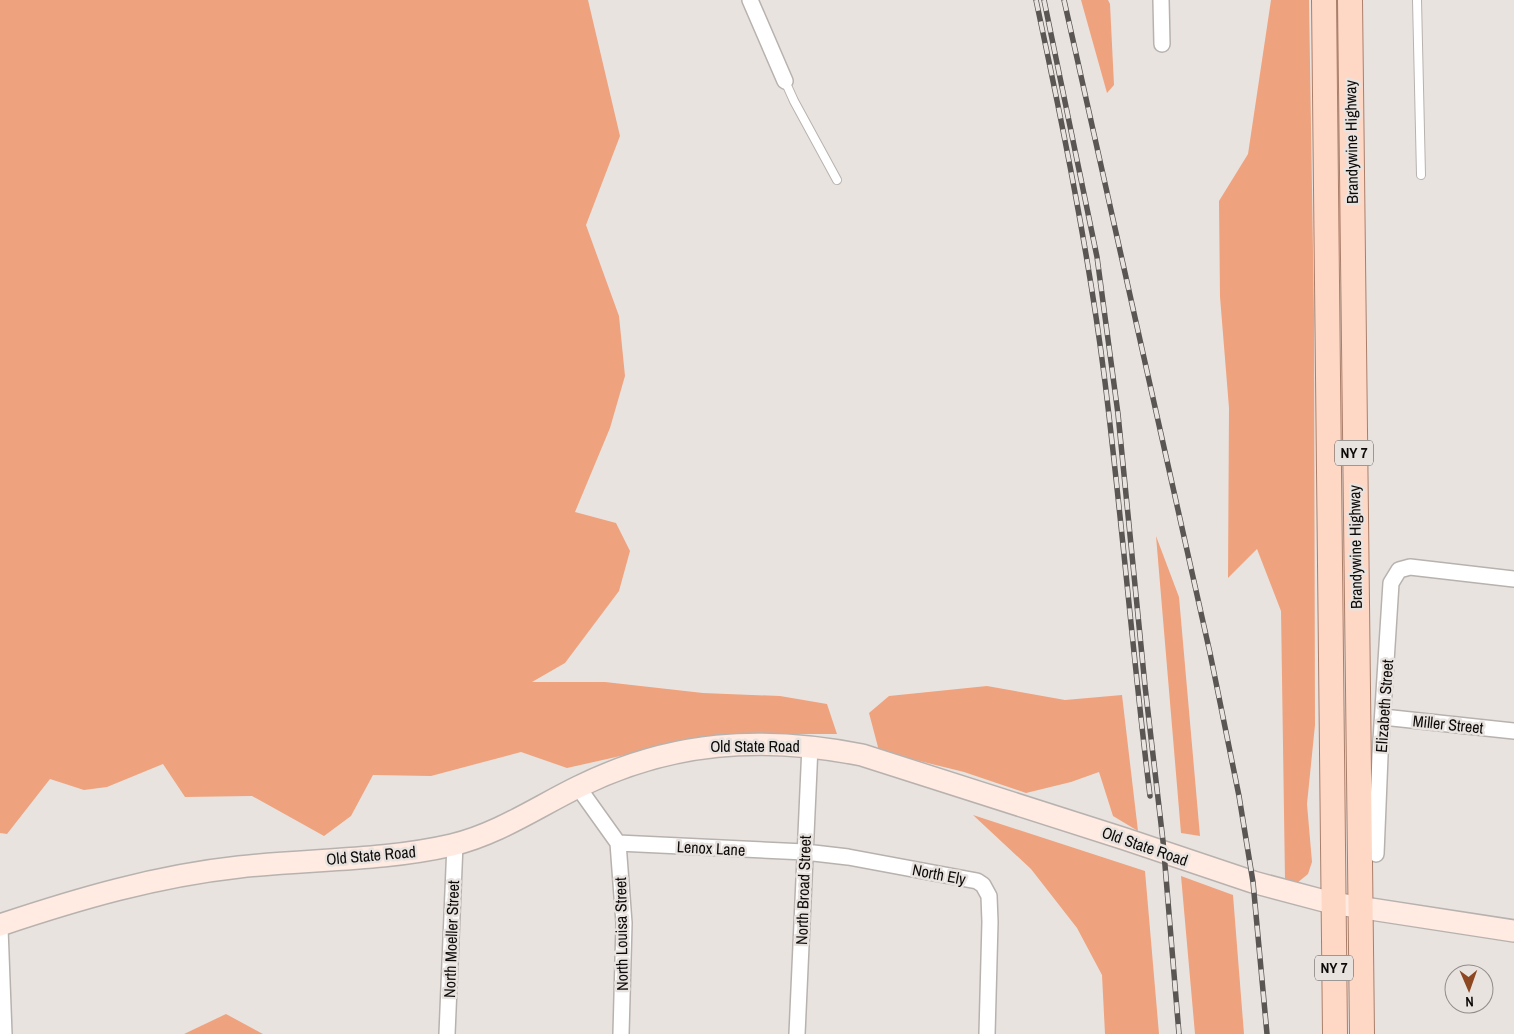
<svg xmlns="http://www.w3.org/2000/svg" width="1514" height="1034" font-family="'Archivo Narrow',sans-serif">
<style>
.green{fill:#eea37e}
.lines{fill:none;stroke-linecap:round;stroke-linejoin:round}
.lane-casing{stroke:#b8b2af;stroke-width:10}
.street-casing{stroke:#b8b2af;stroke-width:18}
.secondary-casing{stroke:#b8b2af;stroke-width:24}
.primary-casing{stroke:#aa7f6a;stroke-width:26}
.lane{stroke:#fff;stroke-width:8}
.street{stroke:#fff;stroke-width:15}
.secondary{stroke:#ffebe2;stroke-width:21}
.primary{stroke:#fed7c5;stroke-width:24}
.rail-casing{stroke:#595654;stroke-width:5.5}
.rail{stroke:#e9e3e0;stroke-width:4;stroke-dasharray:11;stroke-linecap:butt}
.labels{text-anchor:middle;stroke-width:5;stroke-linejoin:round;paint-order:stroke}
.shield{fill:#e9e3e0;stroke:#4f4c4a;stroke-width:1}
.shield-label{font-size:15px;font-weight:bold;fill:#0d0b0a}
.street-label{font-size:16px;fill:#0d0b0a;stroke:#e9e3e0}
</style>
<rect width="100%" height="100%" fill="#e9e3e0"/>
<!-- green -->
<path class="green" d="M0,0h588l32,136 -34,89 33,91 6,60 -15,52 -35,84 41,11 14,28 -11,40 -54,72 -33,19h73l98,11 77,3 47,8 10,30h-82l-81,10 -107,24 -46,-16 -90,24 -58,-1 -22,41 -27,20 -72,-40 -67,1 -22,-33 -56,23 -23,3 -34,-11 -43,55 -7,-1z
M1081,0h27l2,4 4,81 -7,8z
M1271,0h38l5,315 1,410 -8,79 5,58 -4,12 -11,9 -12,-3 -4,-269 -24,-62 -29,29 1,-170 -9,-111 -1,-96 29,-47z
M1156,536l23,61 21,239 -19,-3z
M987,686l78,14 57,-5 16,136 -25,-15 -14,-44 -28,10 -45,11 -62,-21 -85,-21 -10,-38 20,-17z
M973,815l172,56 14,163h-54l-3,-59 -25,-47 -46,-59z
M1181,876l52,19 11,139h-49z
M226,1014l37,20h-79z"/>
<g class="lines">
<defs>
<path id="lane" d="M1417,0l4,175
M785,81l9,20 43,79"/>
<path id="street" d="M750,0l35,81
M1161,0l1,44
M1383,717l131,14
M578,787l40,56 6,80 -3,111
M618,843l187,9 43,5 129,24 6,4 6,11 1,26 -3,112
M1376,854l4,-98 11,-173 8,-13 11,-3 104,12
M0,928l4,106
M447,1034l8,-190
M797,1034l13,-288"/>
<path id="secondary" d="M0,925c78,-26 156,-49 239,-58 71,-8 144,-6 213,-22 46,-11 85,-38 126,-58 93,-46 183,-52 284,-32l263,84 128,43 79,21 182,28"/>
<path id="primary" d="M1324,0l11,1034
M1350,0l12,1034"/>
</defs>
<!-- lane casing -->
<use href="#lane" class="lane-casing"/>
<!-- street casing -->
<use href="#street" class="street-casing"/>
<!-- secondary casing -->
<use href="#secondary" class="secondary-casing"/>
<!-- primary casing -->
<use href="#primary" class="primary-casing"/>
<!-- lane -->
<use href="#lane" class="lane"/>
<!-- street -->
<use href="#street" class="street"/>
<!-- secondary -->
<use href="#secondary" class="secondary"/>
<!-- primary -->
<use href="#primary" class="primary"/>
<defs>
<path id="rail" d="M1036,0c27,127 53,254 69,382 17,138 28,276 45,414
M1044,0l53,257 21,157 27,272 18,155 16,193
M1064,0l146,653 29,143 14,86 14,152"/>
</defs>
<!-- rail casing -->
<use href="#rail" class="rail-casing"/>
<!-- rail -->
<use href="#rail" class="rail"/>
</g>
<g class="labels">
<!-- shield labels -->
<g class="shield">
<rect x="1335" y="440.5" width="38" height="25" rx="4"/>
<rect x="1315" y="955.5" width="38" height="25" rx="4"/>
</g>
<g class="shield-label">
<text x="1354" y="458">NY 7</text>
<text x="1334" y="973">NY 7</text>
</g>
<!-- street labels -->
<g class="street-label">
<text transform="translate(1351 142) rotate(-91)" y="6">Brandywine Highway</text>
<text transform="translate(1355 547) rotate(-91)" y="6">Brandywine Highway</text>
<text transform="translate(1384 706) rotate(-86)" y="6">Elizabeth Street</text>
<text transform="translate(1448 724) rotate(6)" y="6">Miller Street</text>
<text x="755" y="752">Old State Road</text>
<text transform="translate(1145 846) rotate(19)" y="6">Old State Road</text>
<text transform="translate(711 848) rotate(3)" y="6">Lenox Lane</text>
<text transform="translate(371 855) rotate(-5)" y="6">Old State Road</text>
<text transform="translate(939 874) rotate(11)" y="6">North Ely</text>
<text transform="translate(803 890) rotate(-88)" y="6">North Broad Street</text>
<text transform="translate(621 934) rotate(-91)" y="6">North Louisa Street</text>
<text transform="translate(451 939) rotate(-88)" y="6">North Moeller Street</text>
</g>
</g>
<!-- north arrow -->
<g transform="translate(1469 989) rotate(178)"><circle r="24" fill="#e9e3e0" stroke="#918d8a"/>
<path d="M0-4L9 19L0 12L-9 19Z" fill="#8d4721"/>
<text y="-8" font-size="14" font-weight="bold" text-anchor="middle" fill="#0d0b0a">N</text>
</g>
</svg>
